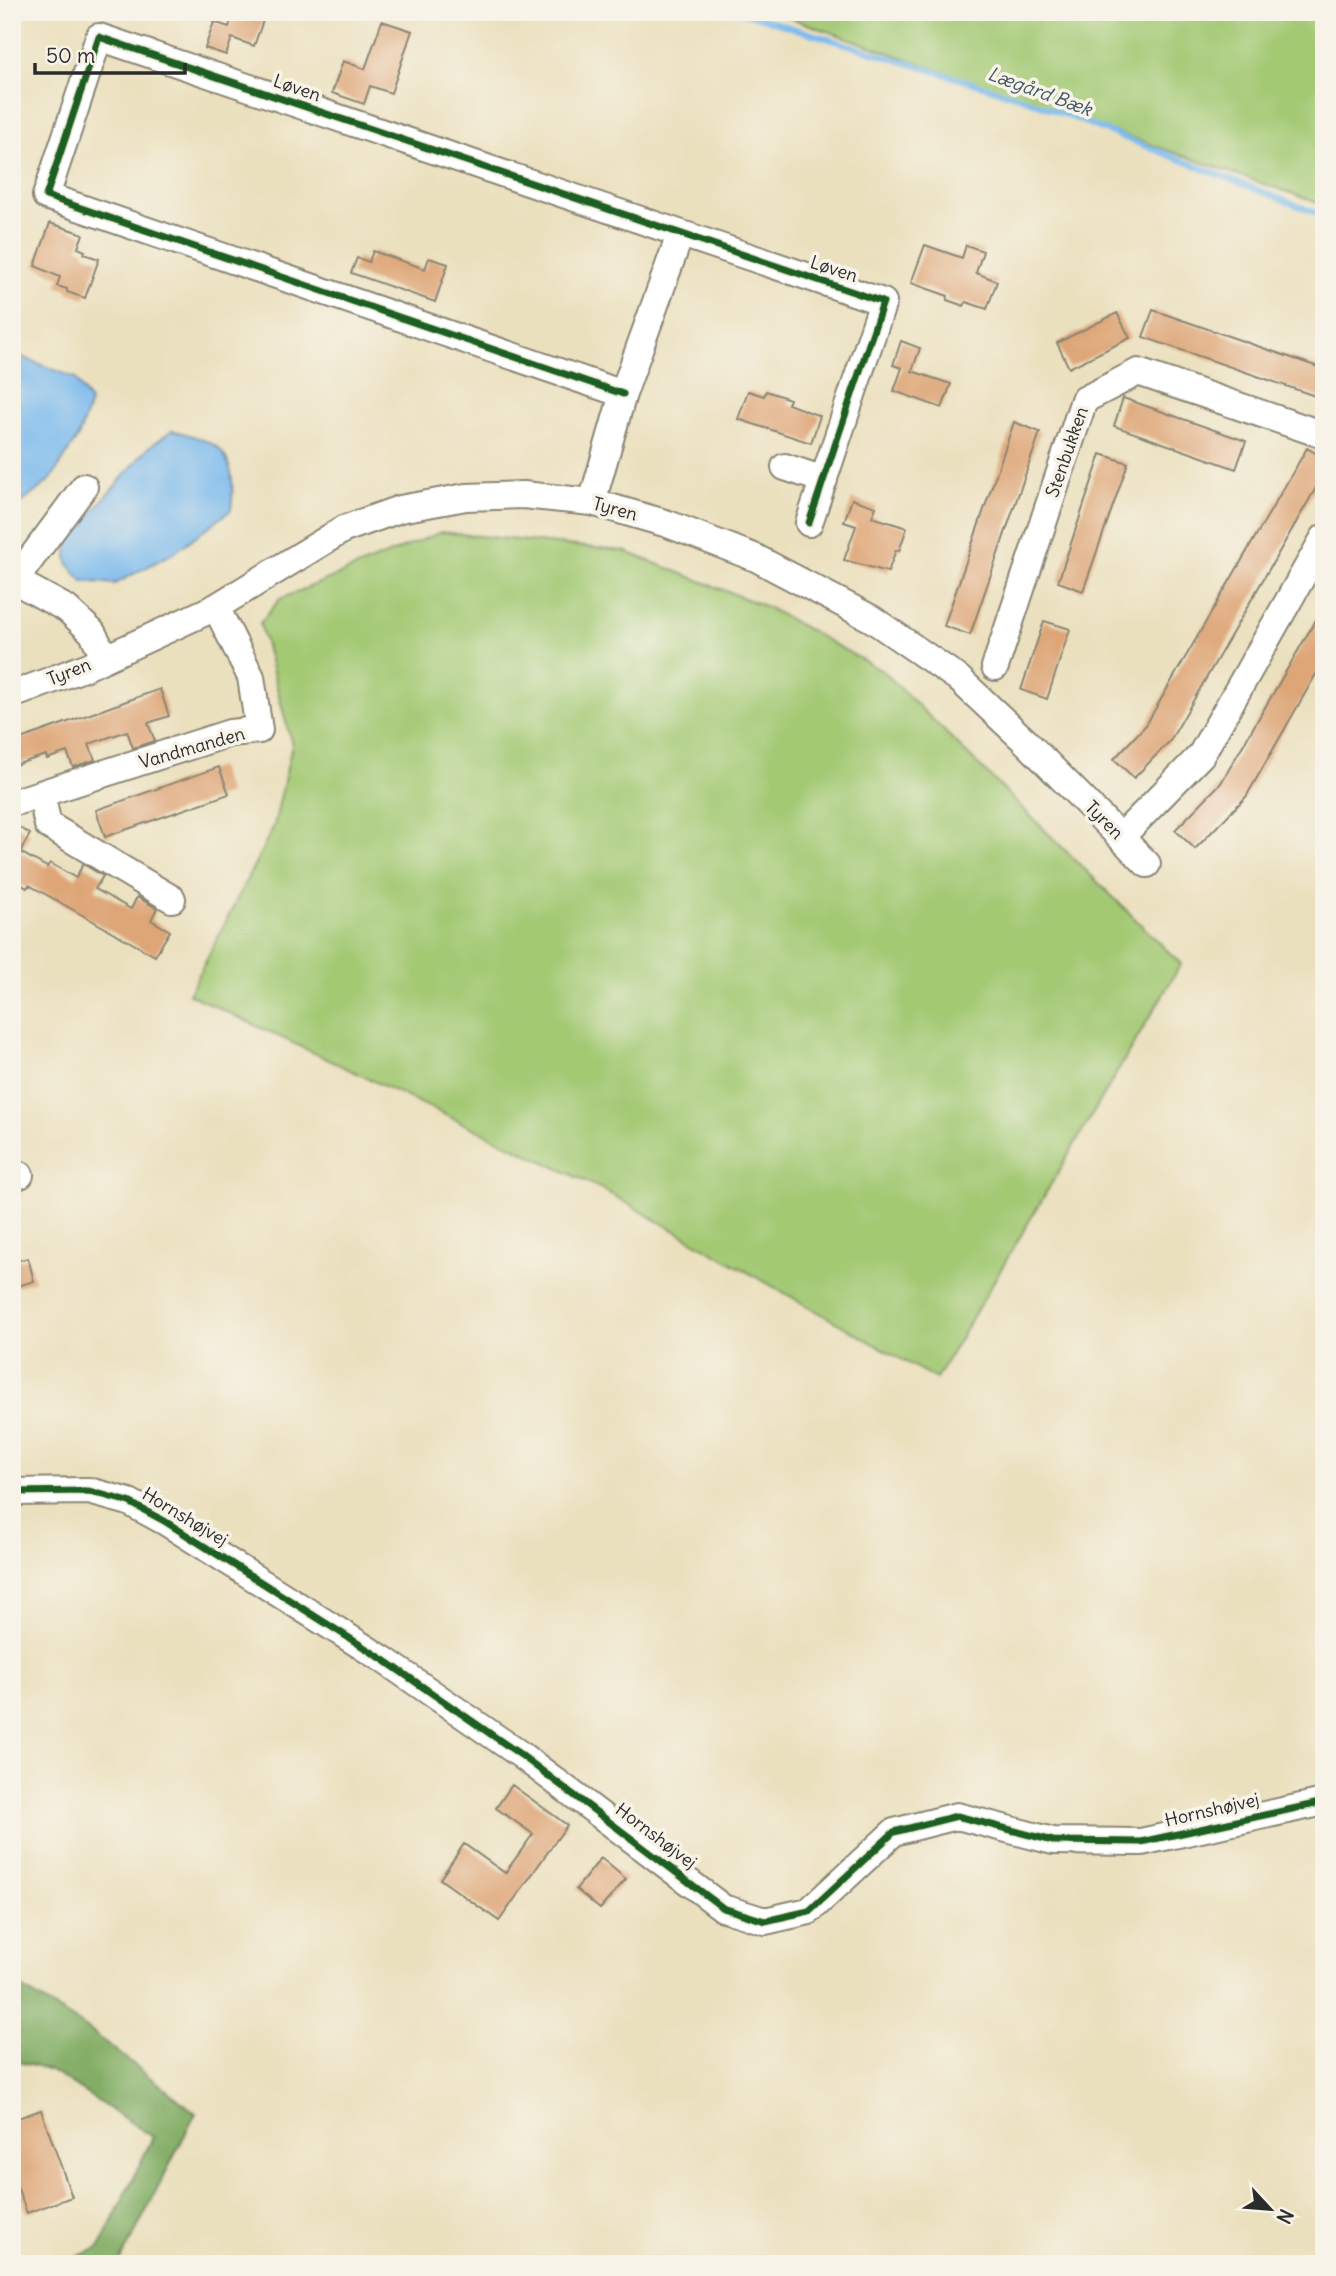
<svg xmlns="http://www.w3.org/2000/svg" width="1336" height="2276" font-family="Delius,sans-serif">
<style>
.green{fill:#a3c973;stroke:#677a4f;stroke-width:2}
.forest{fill:#82ad65;stroke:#566c48;stroke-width:2}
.water{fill:#79b9ed;stroke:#52728c;stroke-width:2}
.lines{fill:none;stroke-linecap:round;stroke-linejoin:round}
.stream{stroke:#79b9ed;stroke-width:6}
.building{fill:#dea677}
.minor-casing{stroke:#8b8674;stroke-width:30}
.minor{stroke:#fff;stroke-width:26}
.cycleway-casing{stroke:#f7f3e8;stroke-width:11}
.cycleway{stroke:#1b5e20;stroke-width:7}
.labels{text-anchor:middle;stroke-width:7;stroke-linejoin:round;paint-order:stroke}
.street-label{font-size:18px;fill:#2b2b2b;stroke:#f7f3e8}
.water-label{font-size:19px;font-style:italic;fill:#425665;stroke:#f7f3e8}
</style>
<rect width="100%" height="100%" fill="#f7f3e8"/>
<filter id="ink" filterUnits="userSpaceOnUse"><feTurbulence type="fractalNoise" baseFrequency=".0143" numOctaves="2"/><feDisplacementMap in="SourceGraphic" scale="14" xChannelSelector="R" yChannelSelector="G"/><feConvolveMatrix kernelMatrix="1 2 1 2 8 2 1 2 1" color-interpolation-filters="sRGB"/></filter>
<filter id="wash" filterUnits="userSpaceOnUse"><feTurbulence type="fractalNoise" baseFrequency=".00686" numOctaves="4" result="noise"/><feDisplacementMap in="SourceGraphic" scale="28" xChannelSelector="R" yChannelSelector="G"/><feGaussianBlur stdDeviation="1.57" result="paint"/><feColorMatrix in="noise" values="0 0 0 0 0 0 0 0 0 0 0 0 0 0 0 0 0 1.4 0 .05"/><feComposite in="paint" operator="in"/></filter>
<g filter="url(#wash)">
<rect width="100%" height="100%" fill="#ebe0be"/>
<!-- green -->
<path class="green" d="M773,12h551v193z
M441,532l183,19 143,56 117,65 297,292 -245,415 -336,-191 -411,-194 85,-168 18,-81 -32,-122 20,-24z"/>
<!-- forest -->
<path class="forest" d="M12,1982l71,43 113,88 -77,151h-61l41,-16 54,-111 -102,-66 -39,-11z"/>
<!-- water -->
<path class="water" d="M12,353l63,25 15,24 -11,33 -28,44 -39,32z
M172,430c13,4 30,7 42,15 20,13 20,44 17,65l-56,42 -60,32 -32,-3c-16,-16 -19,-20 -14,-42l78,-90z"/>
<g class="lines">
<!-- stream -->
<path class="stream" d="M741,12l284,87 299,117"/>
</g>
<g id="blocks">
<!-- building -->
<path class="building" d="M234,12h32l-12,34 -22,-8 -6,17 -21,-7 9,-26 15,5z
M382,21l30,10 -21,62 -21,-7 -6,18 -32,-11 11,-32 22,8z
M50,223l33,11 -5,14 7,3 -1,3 15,5 -14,39 -18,-6v-3l-10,-3 3,-9 -25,-11z
M925,245l37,13 4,-13 17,6 -7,22 21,8 -10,28 -21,-7 -2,4 -17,-6 1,-4 -37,-13z
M373,251l52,18 4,-11 19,6 -13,38 -84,-29 6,-15 12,4z
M1153,310l171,59v30l-181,-62z
M1117,313l13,25 -61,30 -12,-25z
M901,341l19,7 -8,23 39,13 -9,24 -48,-17 8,-23 -9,-3z
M748,391l16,5 2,-5 24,8 -2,5 32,12 -9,27 -73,-24z
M1123,398l123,43 -10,28 -122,-43z
M1014,422l26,10 -70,203 -26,-9z
M1307,448l17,10v16l-154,267 -36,37 -20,-19 32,-34z
M1101,454l27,9 -45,128 -25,-9z
M852,499l24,8 -4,10 35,11 -8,23 -3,-1 -8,22 -44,-12 12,-34 -12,-4z
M1324,606v54l-78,137 -51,52 -20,-19 46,-47z
M1044,621l26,8 -23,70 -26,-9z
M160,689l9,27 -21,7 7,18 -22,7 -6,-17 -38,13 6,16 -22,7 -6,-15 -20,7 -1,-4 -34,11v-24z
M219,767l10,27 -124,43 -9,-27z
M12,823l18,11 -10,18 27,15 3,-4 26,15 7,-14 20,12 -8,13 36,20 6,-12 20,11 -6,12 19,11 -15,25 -126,-71 -2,3 -15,-8z
M28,1258l6,23 -22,7v-26z
M512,1785l55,40 -68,96 -59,-42 24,-35 41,29 28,-39 -37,-26z
M601,1858l25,21 -26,30 -24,-20z
M41,2110l31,87 -45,16 -15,-40v-53z"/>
</g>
</g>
<g filter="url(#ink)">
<use href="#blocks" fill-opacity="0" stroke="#8b8674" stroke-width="2"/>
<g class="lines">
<defs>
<path id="minor" d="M623,394l-577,-198 53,-159 784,265 -74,221
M785,467l39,13
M592,502l31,-108 57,-159
M12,579l55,30 25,23 13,25
M15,580l69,-93
M995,667l89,-267 54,-28 186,63
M12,695l74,-28 130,-60 128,-78 56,-20 66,-12 57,-2 69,7 76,22 88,34 116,61 86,59 66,62 123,124
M41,794l7,31 124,74
M12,803l218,-70 29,-3 -8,-53 -35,-70
M1121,837l80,-82 123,-217
M12,1177l8,-2
M12,1492l77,-1 40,11 37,20 218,138 137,95 202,153 42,13 44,-10 85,-79 63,-16 96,25 88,1 183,-40"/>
</defs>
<!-- minor casing -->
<use href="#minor" class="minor-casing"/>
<!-- minor -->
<use href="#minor" class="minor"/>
<defs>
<path id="cycleway" d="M623,394l-577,-198 53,-159 784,265 -74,221
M12,1492l77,-1 40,11 37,20 218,138 137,95 202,153 42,13 44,-10 85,-79 63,-16 96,25 88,1 183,-40"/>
</defs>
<!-- cycleway casing -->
<use href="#cycleway" class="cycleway-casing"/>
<!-- cycleway -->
<use href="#cycleway" class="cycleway"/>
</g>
</g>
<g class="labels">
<!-- street labels -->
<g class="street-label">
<text transform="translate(297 88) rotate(19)" y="6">Løven</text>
<text transform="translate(834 269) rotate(18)" y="6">Løven</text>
<text transform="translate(1067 452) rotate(-71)" y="6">Stenbukken</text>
<text transform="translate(615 509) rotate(15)" y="6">Tyren</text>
<text transform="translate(69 672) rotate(-22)" y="6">Tyren</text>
<text transform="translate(192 748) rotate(-16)" y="6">Vandmanden</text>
<text transform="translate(1104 820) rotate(45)" y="6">Tyren</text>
<text transform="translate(185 1517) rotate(31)" y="6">Hornshøjvej</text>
<text transform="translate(1212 1810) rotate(-13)" y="6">Hornshøjvej</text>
<text transform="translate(656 1836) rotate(37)" y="6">Hornshøjvej</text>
</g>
<!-- water labels -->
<g class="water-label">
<text transform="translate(1040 91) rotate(20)" y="7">Lægård Bæk</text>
</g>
</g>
<!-- margin -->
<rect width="1336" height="2276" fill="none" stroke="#f7f3e8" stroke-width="42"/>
<!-- north arrow -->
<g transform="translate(1270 2209) rotate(116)" stroke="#f7f3e8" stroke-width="5" paint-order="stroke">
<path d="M0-5L12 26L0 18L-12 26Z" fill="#2b2b2b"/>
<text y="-10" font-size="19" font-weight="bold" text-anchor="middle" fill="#2b2b2b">N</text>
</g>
<!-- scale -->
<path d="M35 63v10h150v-10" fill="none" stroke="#2b2b2b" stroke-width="3.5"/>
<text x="46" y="63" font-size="21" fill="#2b2b2b" stroke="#f7f3e8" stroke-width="5" paint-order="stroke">50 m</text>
</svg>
